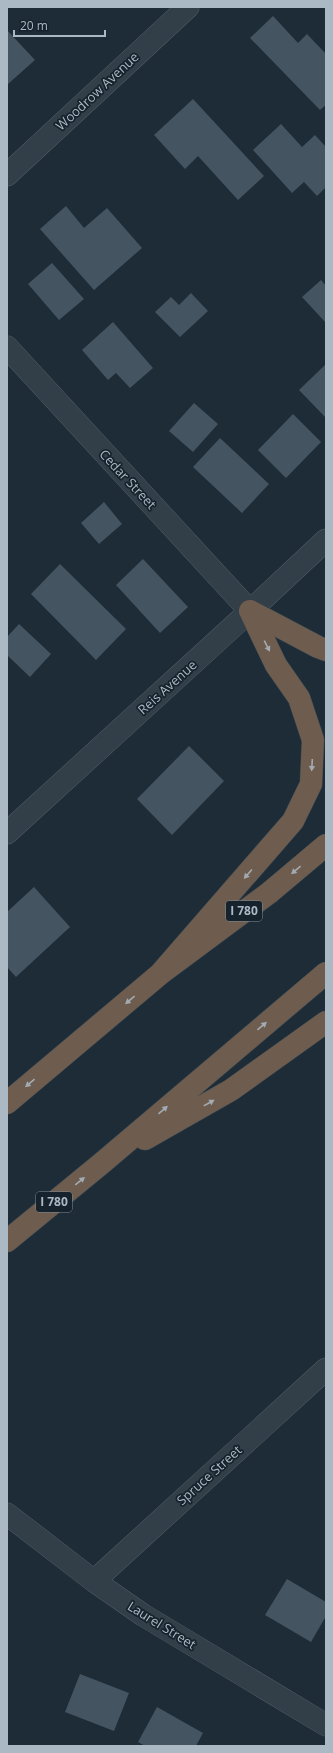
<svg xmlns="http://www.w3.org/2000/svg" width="333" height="1753" font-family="'Open Sans',sans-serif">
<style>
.building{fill:#445461}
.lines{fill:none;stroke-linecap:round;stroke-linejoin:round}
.minor-casing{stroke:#4f5c66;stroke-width:23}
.tertiary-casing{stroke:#4f5c66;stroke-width:23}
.motorway-casing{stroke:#3c4952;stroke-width:23}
.minor{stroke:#323e48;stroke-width:22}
.tertiary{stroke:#323e48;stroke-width:22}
.motorway{stroke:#6e5d4e;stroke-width:22}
.oneway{fill:#a2abb3}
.labels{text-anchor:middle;stroke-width:3.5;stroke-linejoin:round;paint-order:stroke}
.shield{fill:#17232c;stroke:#7f8c97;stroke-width:1}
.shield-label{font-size:12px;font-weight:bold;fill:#abb9c5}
.street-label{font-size:13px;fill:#abb9c5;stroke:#17232c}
</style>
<rect width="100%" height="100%" fill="#1e2c37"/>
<!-- building -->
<path class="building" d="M273,16l25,27 9,-9 19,20v51l-6,5 -70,-72z
M7,30l28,30 -27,24 -1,-1z
M193,99l71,77 -26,24 -40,-44 -13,13 -31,-34z
M281,124l21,23 13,-12 11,12v40l-9,9 -13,-14 -12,11 -39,-43z
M66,206l18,22 23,-20 35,40 -48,42 -54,-61z
M52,263l32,36 -25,21 -31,-36z
M321,280l5,6v37l-24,-26z
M191,293l17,18 -28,26 -25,-25 16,-15 8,8z
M113,322l40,46 -23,20 -14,-15 -8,7 -26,-30z
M326,364v54l-27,-28z
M194,403l24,21 -25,28 -24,-21z
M293,414l28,28 -35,36 -28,-28z
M220,438l49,46 -27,29 -49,-46z
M104,502l18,22 -23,20 -18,-21z
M143,559l45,48 -28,26 -44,-48z
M60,564l66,65 -30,31 -65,-66z
M19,624l32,30 -21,23 -23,-22v-18z
M189,746l35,35 -52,54 -35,-36z
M34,887l36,40 -54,50 -9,-10v-55z
M287,1579l39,23v14l-15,26 -46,-27z
M80,1674l49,19 -15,38 -49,-19z
M157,1707l46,26 -7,13h-51l-7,-4z"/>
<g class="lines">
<defs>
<path id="minor" d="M7,175l181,-168
M7,347l243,264 76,-71"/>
<path id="tertiary" d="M7,833l243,-222
M7,1514l87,67 49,34 183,110
M94,1581l232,-212"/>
<path id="motorway" d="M250,611l68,36 8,3
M160,974l133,-153 18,-37 2,-44 -14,-42 -23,-33 -26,-54
M7,1103l153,-129 109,-81 57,-48
M145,1139l86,-49 95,-68
M7,1241l95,-78 224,-190"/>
</defs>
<!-- minor casing -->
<use href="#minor" class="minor-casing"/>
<!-- tertiary casing -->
<use href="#tertiary" class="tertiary-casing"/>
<!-- motorway casing -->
<use href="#motorway" class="motorway-casing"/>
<!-- minor -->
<use href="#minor" class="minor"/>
<!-- tertiary -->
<use href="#tertiary" class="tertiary"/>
<!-- motorway -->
<use href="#motorway" class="motorway"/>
</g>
<!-- one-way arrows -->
<defs><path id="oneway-solid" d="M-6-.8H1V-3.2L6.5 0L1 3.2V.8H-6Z"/></defs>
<g class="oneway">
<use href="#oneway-solid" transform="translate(267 646) rotate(63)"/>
<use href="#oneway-solid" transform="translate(312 765) rotate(93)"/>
<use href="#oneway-solid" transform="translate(296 870) rotate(140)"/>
<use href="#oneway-solid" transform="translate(248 874) rotate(131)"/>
<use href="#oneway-solid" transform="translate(130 1000) rotate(140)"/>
<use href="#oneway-solid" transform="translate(262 1026) rotate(-40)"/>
<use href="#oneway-solid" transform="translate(30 1083) rotate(140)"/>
<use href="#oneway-solid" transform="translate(209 1103) rotate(-29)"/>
<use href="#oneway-solid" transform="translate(163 1110) rotate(-41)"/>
<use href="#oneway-solid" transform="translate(80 1181) rotate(-39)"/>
</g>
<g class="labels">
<!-- shield labels -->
<g class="shield">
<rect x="226" y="901" width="36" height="20" rx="3"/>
<rect x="36" y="1192" width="36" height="20" rx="3"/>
</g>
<g class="shield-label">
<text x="244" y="915">I 780</text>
<text x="54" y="1206">I 780</text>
</g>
<!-- street labels -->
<g class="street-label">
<text transform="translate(97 91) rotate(-43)" y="5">Woodrow Avenue</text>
<text transform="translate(128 479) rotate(47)" y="5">Cedar Street</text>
<text transform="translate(167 687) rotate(-42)" y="5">Reis Avenue</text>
<text transform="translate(209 1475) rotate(-42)" y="5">Spruce Street</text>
<text transform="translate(162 1625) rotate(32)" y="5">Laurel Street</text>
</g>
</g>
<!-- border -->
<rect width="333" height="1753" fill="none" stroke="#abb9c5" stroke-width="16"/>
<!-- scale -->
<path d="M14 30v6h91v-6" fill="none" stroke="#abb9c5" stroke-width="2"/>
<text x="20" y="30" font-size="12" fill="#abb9c5" stroke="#17232c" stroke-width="3" paint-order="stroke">20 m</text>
</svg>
